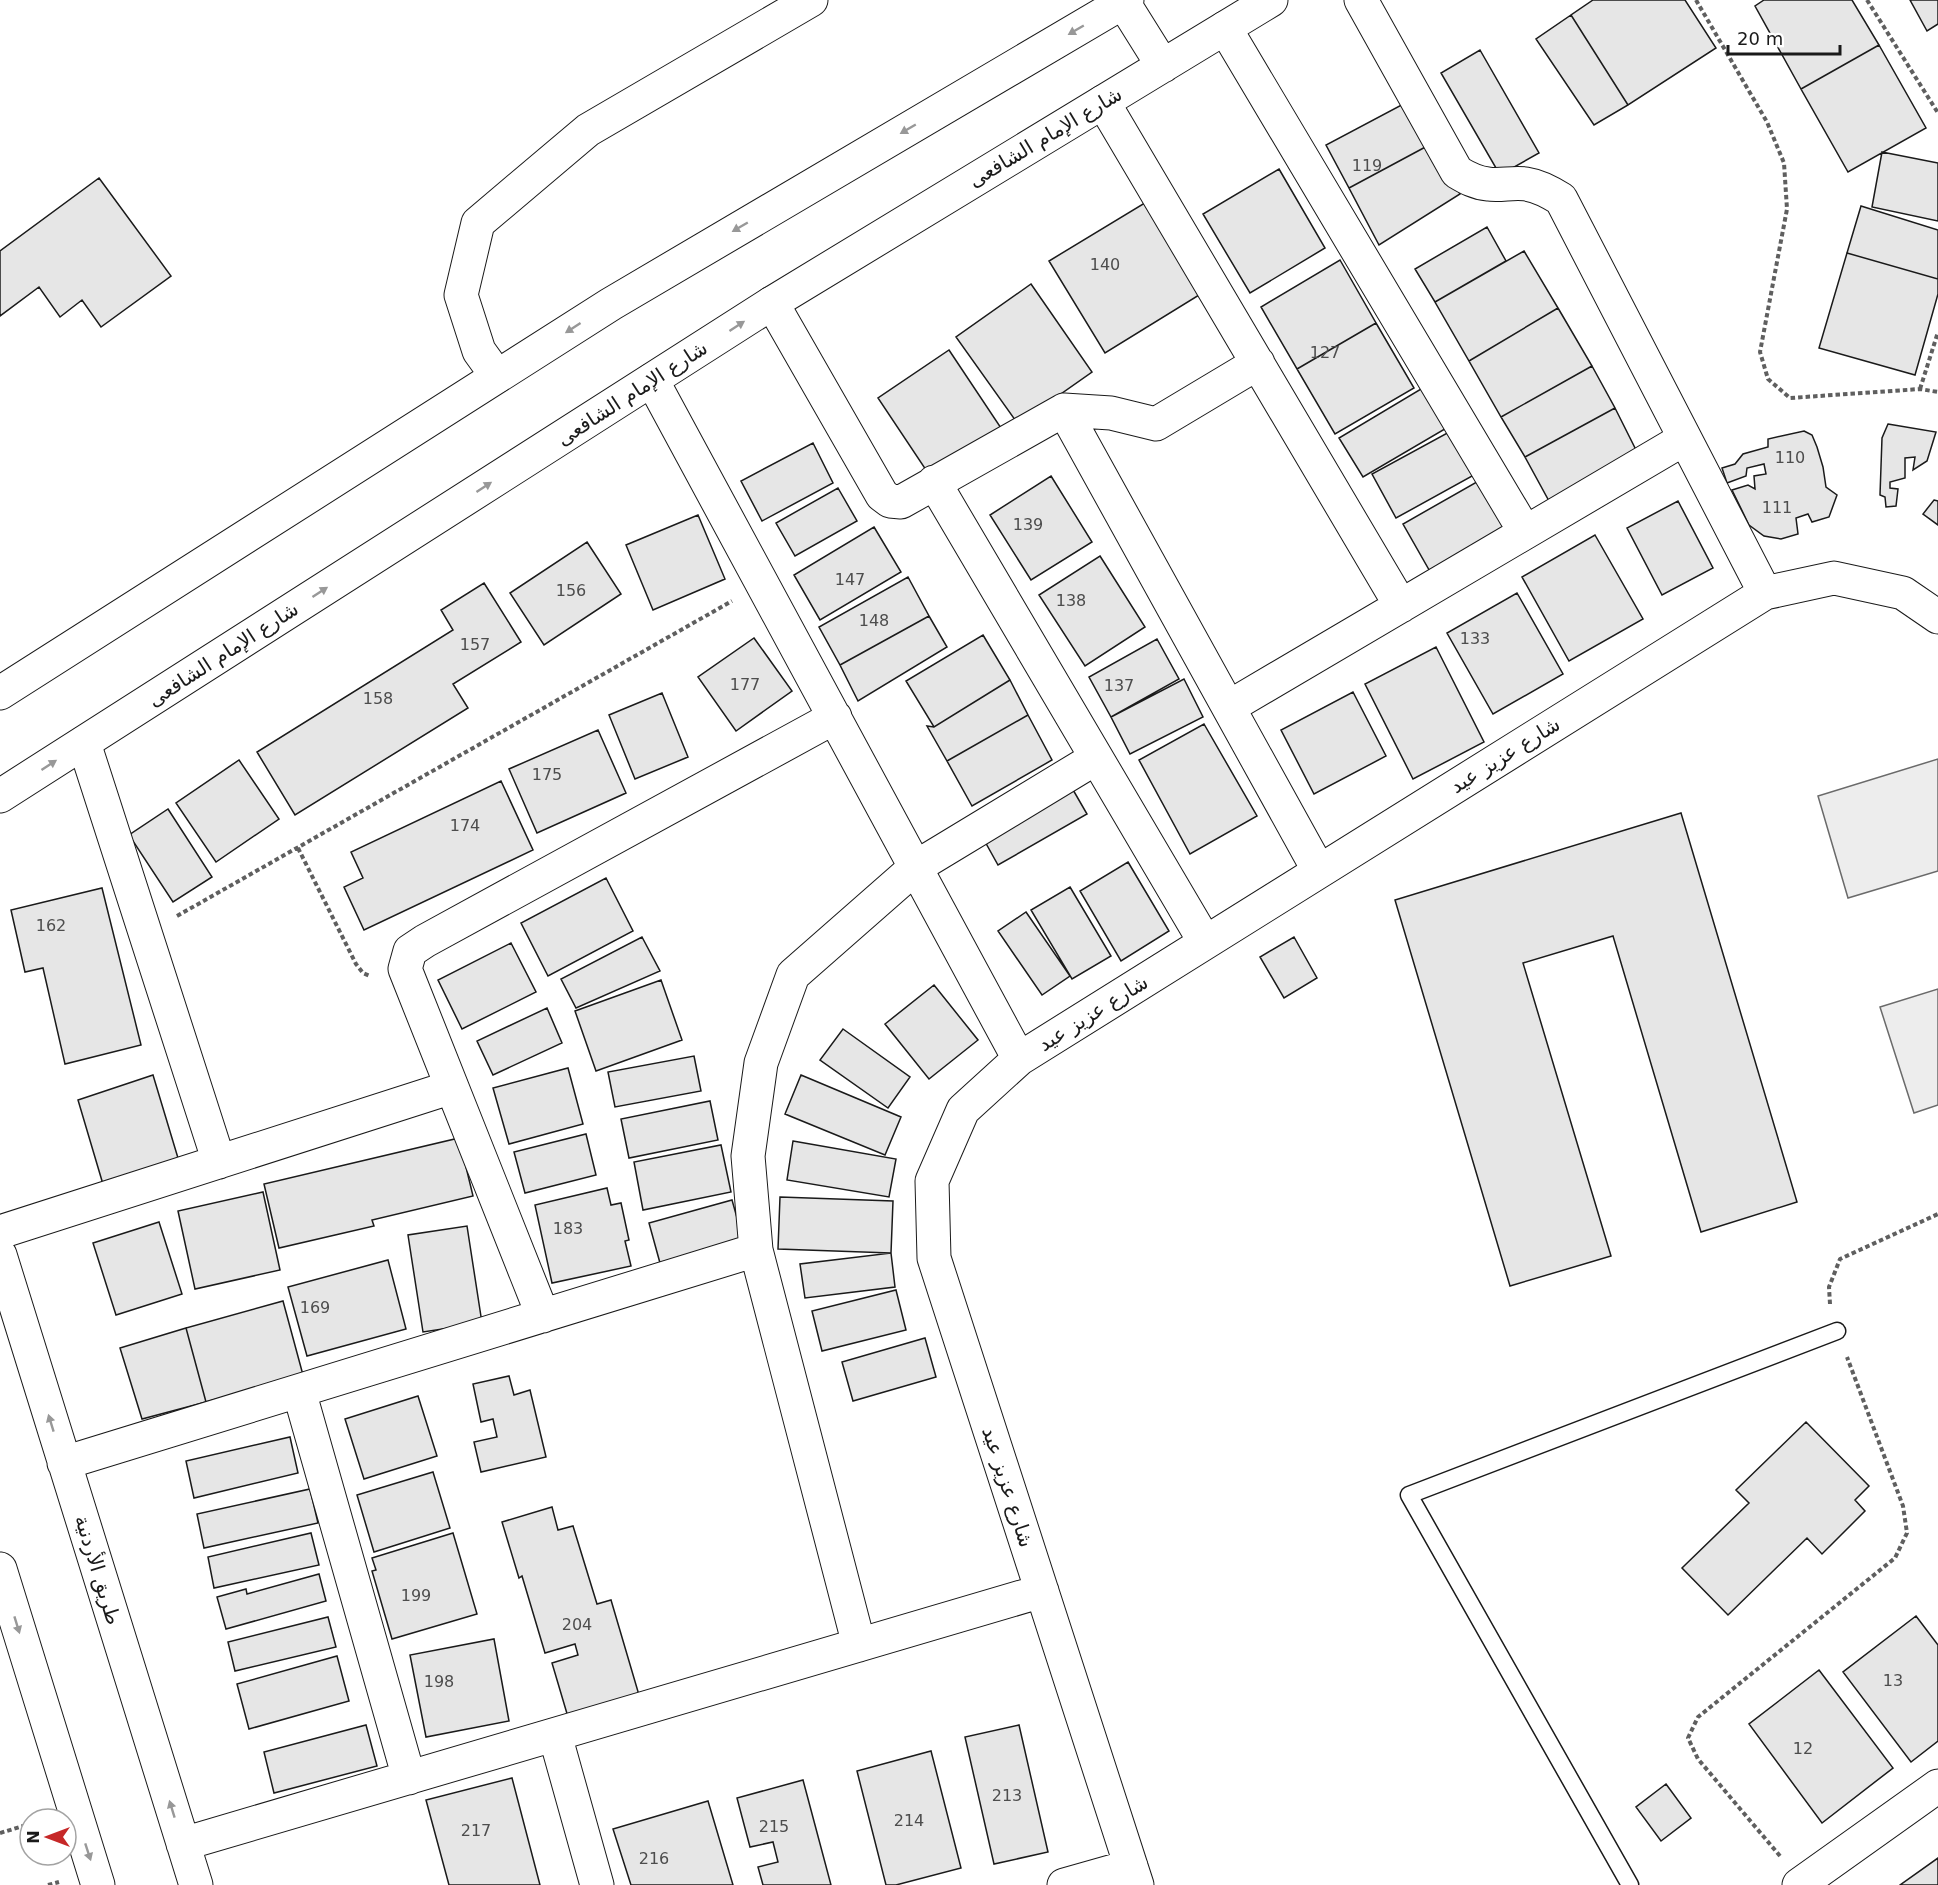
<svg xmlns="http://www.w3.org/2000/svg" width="1938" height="1885" font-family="'DejaVu Sans',Vazirmatn,sans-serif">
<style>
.built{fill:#ededed;stroke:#6a6a6a;stroke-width:1.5}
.building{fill:#e6e6e6;stroke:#1a1a1a;stroke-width:1.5}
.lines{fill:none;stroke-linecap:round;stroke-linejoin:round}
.lane-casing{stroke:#1a1a1a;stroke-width:19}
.street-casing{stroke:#1a1a1a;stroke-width:35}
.secondary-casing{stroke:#1a1a1a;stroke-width:35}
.path{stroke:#5f5f5f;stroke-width:4;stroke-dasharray:4.5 3;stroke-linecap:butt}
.lane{stroke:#fff;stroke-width:16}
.street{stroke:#fff;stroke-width:33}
.secondary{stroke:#fff;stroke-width:33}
.oneway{fill:#989898}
.labels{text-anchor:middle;stroke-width:4.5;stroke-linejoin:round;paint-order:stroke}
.number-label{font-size:16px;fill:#4d4d4d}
.street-label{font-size:20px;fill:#1a1a1a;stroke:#fff}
</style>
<rect width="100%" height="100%" fill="#fff"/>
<!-- built -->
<path class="built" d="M1938,759v112l-90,27 -30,-102z
M1938,989v116l-24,8 -34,-106z"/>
<!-- building -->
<path class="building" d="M1593,0h92l31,48 -88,57 -57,-90z
M1764,0h88l27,45 -78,44 -46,-83z
M1910,0h28v24l-11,7z
M1571,15l57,90 -34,20 -58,-86z
M1879,45l47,83 -78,44 -47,-83z
M1480,50l59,103 -39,22 -59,-102z
M1409,101l22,43 -82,44 -23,-43z
M1431,144l29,50 -81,51 -30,-57z
M1882,152l56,11v58l-66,-14z
M1279,169l46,79 -75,45 -47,-79z
M99,178l72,98 -70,51 -19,-27 -22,17 -21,-30 -39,29v-65z
M1148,201l56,91 -99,61 -56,-92z
M1861,206l77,24v49l-91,-26z
M1487,227l19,34 -71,41 -20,-33z
M1524,251l34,57 -89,53 -34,-59z
M1847,253l91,26v15l-23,81 -96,-27z
M1340,260l36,63 -79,46 -36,-62z
M1031,284l61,88 -74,52 -62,-87z
M1558,308l34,58 -91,51 -32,-56z
M1376,323l38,65 -79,46 -38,-65z
M949,350l56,84 -71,48 -56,-84z
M1592,366l23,42 -90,49 -24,-40z
M1426,386l24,40 -87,51 -24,-39z
M1615,408l23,46 -89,47 -24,-44z
M1888,424l48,8 -9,29 -14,9 2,-13 -10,1v20l-15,4v6l8,1 -2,17 -10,1 -1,-10 -5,-2 2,-57z
M1451,431l23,44 -78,43 -24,-44z
M1804,431l8,4 5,12 6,20 3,20 11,8 -8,22 -17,5 -4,-8 -12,4 2,16 -17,5 -17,-3 -15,-11 -17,-35 16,-5 7,4 -1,-13 12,-2 -2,-10 -17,4 -1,8 -19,7 -5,-15 13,-4 8,-10 25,-7v-8z
M813,443l20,40 -71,38 -21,-40z
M1051,476l41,66 -61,38 -41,-65z
M1482,479l29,51 -79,45 -29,-51z
M838,488l19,33 -62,35 -19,-33z
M1934,500l4,1v24l-15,-11z
M1678,501l35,67 -51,27 -35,-67z
M698,515l27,64 -72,31 -27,-65z
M874,527l27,45 -81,48 -26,-45z
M1595,535l48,84 -74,42 -47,-84z
M587,542l34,52 -77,51 -34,-52z
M1100,556l45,71 -60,39 -46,-71z
M908,577l21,39 -89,49 -21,-38z
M484,583l37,59 -68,42 15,24 -173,107 -38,-63 196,-122 -12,-20z
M1517,593l46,81 -70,40 -46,-81z
M929,616l18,31 -89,54 -18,-36z
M983,635l27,45 -76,47 -28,-46z
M754,638l38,53 -56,40 -38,-54z
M1157,639l22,40 -68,38 -22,-40z
M1436,647l48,95 -71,37 -48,-95z
M1184,679l19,38 -73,37 -19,-37z
M1010,680l18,35 -81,46 -20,-35 7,1z
M1353,692l33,64 -72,38 -33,-64z
M662,693l26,64 -53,22 -26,-64z
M1028,715l24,45 -80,46 -25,-45z
M1204,724l53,92 -67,38 -51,-94z
M598,730l28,63 -89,40 -28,-64z
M239,760l40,59 -63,43 -40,-59z
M1061,769l26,45 -89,51 -25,-45z
M501,781l32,69 -169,80 -20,-43 19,-9 -12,-26z
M168,809l44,68 -39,25 -44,-67z
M1681,813l116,389 -96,30 -88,-296 -90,27 88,293 -101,30 -115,-386z
M1128,862l41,69 -48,30 -41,-70z
M606,878l27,53 -85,45 -27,-53z
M1070,887l41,69 -39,23 -41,-69z
M102,888l39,157 -76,19 -22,-96 -18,4 -14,-62z
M1026,912l44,64 -28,19 -44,-64z
M642,937l18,34 -84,37 -15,-29z
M1294,937l23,41 -33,20 -24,-41z
M511,943l25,49 -74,37 -24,-49z
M661,980l21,60 -86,31 -21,-60z
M934,985l44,55 -49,39 -44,-55z
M547,1008l15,35 -69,32 -16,-34z
M843,1029l67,48 -22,31 -68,-48z
M694,1056l7,35 -86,16 -7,-35z
M568,1068l15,56 -74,20 -16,-56z
M153,1075l28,93 -76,23 -27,-91z
M801,1075l100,42 -16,38 -100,-41z
M710,1101l8,39 -89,18 -8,-39z
M586,1134l10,41 -71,18 -11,-41z
M459,1138l14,58 -101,24 2,6 -95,22 -15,-64z
M793,1141l103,18 -7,38 -102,-17z
M721,1145l10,47 -88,18 -9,-48z
M607,1188l4,17 10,-2 8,37 -4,1 6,25 -79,17 -17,-78z
M263,1192l17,78 -85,19 -17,-78z
M780,1197l113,4 -2,52 -113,-4z
M732,1200l11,39 -83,24 -11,-40z
M159,1222l23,72 -66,21 -23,-72z
M467,1226l15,97 -59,9 -15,-97z
M891,1253l4,34 -90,11 -5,-34z
M388,1260l18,69 -99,27 -19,-69z
M896,1290l10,40 -84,21 -10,-40z
M283,1301l20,74 -97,27 -20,-74z
M186,1328l20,74 -64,17 -22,-71z
M925,1338l11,39 -83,24 -11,-39z
M509,1376l5,19 16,-5 16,67 -65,15 -7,-30 23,-5 -4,-18 -12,3 -8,-38z
M418,1396l19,60 -73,23 -19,-60z
M1806,1422l63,64 -14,14 10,11 -43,43 -15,-16 -79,77 -46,-47 67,-65 -13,-13z
M290,1437l8,36 -104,25 -8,-37z
M433,1472l17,56 -76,24 -17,-57z
M310,1489l8,34 -114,25 -7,-34z
M552,1507l6,23 15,-4 24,78 14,-4 28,95 -71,22 -16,-54 26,-8 -3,-11 -30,9 -23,-77 -3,2 -17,-56z
M311,1533l8,32 -105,23 -6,-31z
M453,1533l24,81 -85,25 -20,-68 4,-1 -4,-12z
M319,1574l7,27 -100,28 -9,-32 29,-8 1,5z
M1916,1616l22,29v96l-27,21 -68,-90z
M328,1617l8,30 -101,24 -7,-29z
M494,1639l15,82 -83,16 -16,-82z
M337,1656l12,45 -100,28 -12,-45z
M1819,1670l74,98 -71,55 -73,-99z
M366,1725l11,41 -103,27 -10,-41z
M1019,1725l29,127 -54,12 -29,-127z
M931,1751l30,117 -65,17h-10l-29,-114z
M512,1778l28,107h-91l-23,-85z
M803,1780l28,105h-68l-5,-18 20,-5 -5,-20 -23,5 -13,-49z
M1666,1784l25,34 -30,23 -25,-34z
M708,1801l25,84h-102l-18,-56z
M1938,1858v27h-38z"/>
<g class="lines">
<defs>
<path id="lane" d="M1630,1885l-221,-390 428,-164"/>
<path id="street" d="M1361,0l96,172c10,6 19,11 31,12 12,2 25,-2 38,0 13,2 24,8 35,15l204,394
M1225,28l300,504
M1103,102l298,504
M772,303l110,192 8,6 11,1 163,-92 47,3 45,11 102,-61
M497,376l-18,-25 -18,-56 17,-72 110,-93 223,-130
M652,380l367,679
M1064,410l255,461
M934,482l271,460
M1229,707l455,-268
M84,743l135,419
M0,1232l452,-145
M0,1255l196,630
M543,1316l-138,-347 5,-18 15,-10 410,-224
M299,1391l110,387
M64,1463l692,-213
M0,1569l98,316
M859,1645l-103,-395 -8,-94 13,-93 32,-88 123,-108 180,-109
M555,1735l42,150
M183,1844l859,-253
M1064,1885l67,-19
M1137,1885l-203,-627 -2,-77 31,-71 56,-51 746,-466 69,-15 69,15 35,24
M1799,1885l139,-99"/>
<path id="secondary" d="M1123,2l40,64
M0,693l611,-389 516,-304
M0,796l772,-493 499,-303"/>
</defs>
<!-- lane casing -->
<use href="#lane" class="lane-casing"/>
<!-- street casing -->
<use href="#street" class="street-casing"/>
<!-- secondary casing -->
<use href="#secondary" class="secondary-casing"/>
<!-- path -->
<path class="path" d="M1696,0l71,122 17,41 3,46 -27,143 8,27 22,19 130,-9 18,3
M1867,0l71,113
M1920,389l18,-57
M298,848l58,116 7,9 7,3
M177,916l555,-315
M1830,1304l-1,-17 11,-28 98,-45
M0,1833l30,-9
M1780,1856l-82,-97 -10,-21 10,-21 197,-159 12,-25 -4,-27 -56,-149
M48,1885l11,-3"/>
<!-- lane -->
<use href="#lane" class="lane"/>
<!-- street -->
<use href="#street" class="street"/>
<!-- secondary -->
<use href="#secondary" class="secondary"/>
</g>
<!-- one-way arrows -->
<defs><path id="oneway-solid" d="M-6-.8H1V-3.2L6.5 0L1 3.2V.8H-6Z" transform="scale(1.5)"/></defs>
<g class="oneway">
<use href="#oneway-solid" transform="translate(1076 30) rotate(150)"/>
<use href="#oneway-solid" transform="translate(908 129) rotate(150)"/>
<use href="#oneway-solid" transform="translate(740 227) rotate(150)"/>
<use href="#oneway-solid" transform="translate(737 326) rotate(-33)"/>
<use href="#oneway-solid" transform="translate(573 328) rotate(147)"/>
<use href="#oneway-solid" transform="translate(484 487) rotate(-33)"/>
<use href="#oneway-solid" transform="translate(320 592) rotate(-33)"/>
<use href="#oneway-solid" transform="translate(49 765) rotate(-33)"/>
<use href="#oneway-solid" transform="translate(51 1423) rotate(-107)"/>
<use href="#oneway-solid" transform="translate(17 1625) rotate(73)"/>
<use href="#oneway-solid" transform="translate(172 1809) rotate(-107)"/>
<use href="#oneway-solid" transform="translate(88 1852) rotate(72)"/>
</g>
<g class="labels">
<!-- number labels -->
<g class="number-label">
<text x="1367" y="171">119</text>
<text x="1105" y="270">140</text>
<text x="1325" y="358">127</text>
<text x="1790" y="463">110</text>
<text x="1777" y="513">111</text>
<text x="1028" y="530">139</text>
<text x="850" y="585">147</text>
<text x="571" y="596">156</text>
<text x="1071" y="606">138</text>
<text x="874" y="626">148</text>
<text x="1475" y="644">133</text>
<text x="475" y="650">157</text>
<text x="745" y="690">177</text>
<text x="1119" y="691">137</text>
<text x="378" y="704">158</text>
<text x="547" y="780">175</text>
<text x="465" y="831">174</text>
<text x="51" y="931">162</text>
<text x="568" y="1234">183</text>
<text x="315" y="1313">169</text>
<text x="416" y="1601">199</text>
<text x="577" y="1630">204</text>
<text x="1893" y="1686">13</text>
<text x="439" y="1687">198</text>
<text x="1803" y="1754">12</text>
<text x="1007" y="1801">213</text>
<text x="909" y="1826">214</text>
<text x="774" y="1832">215</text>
<text x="476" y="1836">217</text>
<text x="654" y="1864">216</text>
</g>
<!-- street labels -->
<g class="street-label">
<text transform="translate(1045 137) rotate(-31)" y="7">شارع الإمام الشافعى</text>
<text transform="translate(632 393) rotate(-33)" y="7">شارع الإمام الشافعى</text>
<text transform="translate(223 654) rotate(-33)" y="7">شارع الإمام الشافعى</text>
<text transform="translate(1505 755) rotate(-32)" y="7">شارع عزيز عيد</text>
<text transform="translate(1093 1013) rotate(-32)" y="7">شارع عزيز عيد</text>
<text transform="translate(1008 1487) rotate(72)" y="7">شارع عزيز عيد</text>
<text transform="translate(98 1570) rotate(73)" y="7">طريق الأردنية</text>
</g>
</g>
<!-- north arrow -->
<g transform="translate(48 1837) rotate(270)"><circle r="28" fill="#ffffff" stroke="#a3a3a3" stroke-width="1.5"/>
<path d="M0-4.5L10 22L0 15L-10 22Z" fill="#c62828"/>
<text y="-9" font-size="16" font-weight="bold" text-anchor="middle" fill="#1a1a1a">N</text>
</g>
<!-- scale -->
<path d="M1728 45v9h112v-9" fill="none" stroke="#1a1a1a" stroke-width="3"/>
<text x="1737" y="45" font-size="18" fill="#1a1a1a" stroke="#ffffff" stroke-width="4.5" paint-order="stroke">20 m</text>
</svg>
